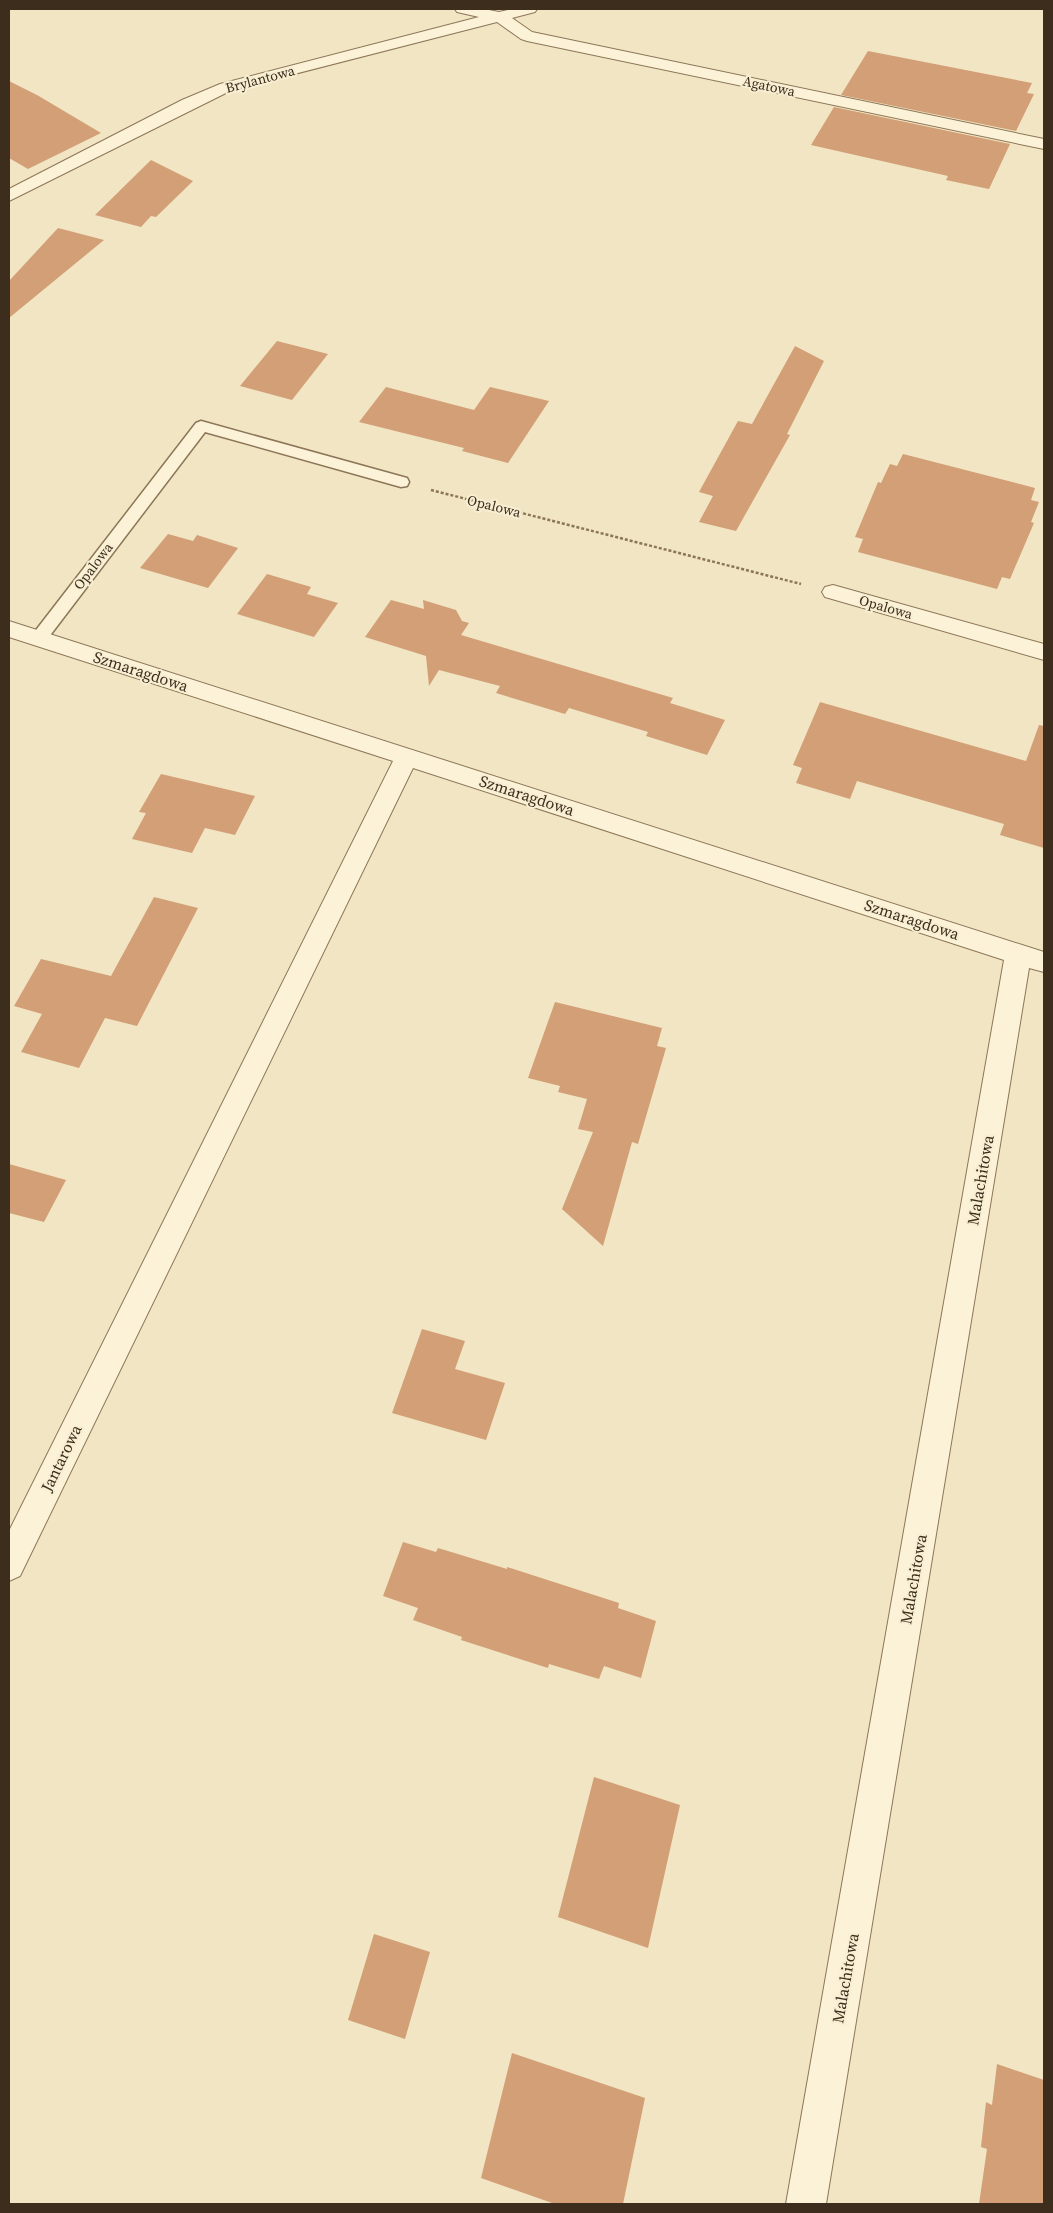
<svg xmlns="http://www.w3.org/2000/svg" width="1053" height="2213" font-family="'Source Serif 4',serif">
<style>
.building{fill:#d29f76}
.lines{fill:none;stroke-linecap:round;stroke-linejoin:round}
.service-casing{stroke:#8d7658;stroke-width:3}
.minor-casing{stroke:#8d7658;stroke-width:2}
.path{stroke:#8d7658;stroke-width:2.5;stroke-dasharray:3 2;stroke-linecap:butt}
.service{fill:#fbf2d7;fill-rule:evenodd}
.minor{fill:#fbf2d7;fill-rule:evenodd}
.labels{text-anchor:middle;stroke-width:4;stroke-linejoin:round;paint-order:stroke}
.far-street-label{font-size:14px;fill:#3c2d1d;stroke:#f8efd3}
.street-label{font-size:16px;fill:#3c2d1d;stroke:#f8efd3}
</style>
<rect width="100%" height="100%" fill="#f1e5c3"/>
<!-- building -->
<path class="building" d="M868,51l164,32 -5,10 7,1 -18,37 -175,-36z
M9,81l28,14 64,38 -73,36 -19,-11z
M834,107l176,37 -21,45 -43,-9 2,-4 -137,-31z
M151,160l42,21 -37,36 -5,-1 -10,11 -46,-12z
M58,228l46,12 -95,78v-37z
M277,341l51,13 -36,46 -52,-14z
M795,346l29,15 -37,73 3,1 -54,96 -37,-9 14,-26 -14,-4 39,-71 14,3z
M386,387l88,23 16,-23 59,14 -41,62 -46,-12 2,-3 -105,-26z
M903,454l132,34 -4,12 8,2 -8,20 3,1 -24,56 -8,-2 -5,12 -139,-37 5,-13 -8,-2 23,-55 3,1 9,-19 7,2z
M168,534l25,7 4,-6 41,13 -30,40 -68,-20z
M267,574l44,13 -4,7 31,9 -24,34 -77,-23z
M391,600l33,9 -1,-9 33,10 6,11 7,2 -8,12 212,63 -3,5 55,17 -18,35 -61,-19 2,-4 -79,-24 -4,6 -69,-21 4,-7 -61,-16 -10,16 -3,-30 -61,-19z
M820,702l206,59 13,-36 5,1v122l-44,-13 4,-11 -147,-43 -7,18 -54,-16 6,-15 -9,-3z
M161,774l94,22 -20,39 -30,-7 -13,25 -60,-14 14,-26 -7,-1z
M154,897l44,11 -61,118 -32,-8 -26,50 -58,-16 21,-38 -28,-8 27,-47 70,17z
M555,1002l107,26 -5,18 9,2 -28,96 -6,-2 -29,104 -41,-37 31,-77 -15,-3 9,-30 -29,-7 2,-6 -32,-8z
M9,1164l57,16 -22,42 -35,-9z
M422,1329l43,12 -10,28 50,14 -19,57 -94,-27z
M403,1542l33,10 2,-4 69,21v-2l112,36 -1,5 38,13 -15,57 -37,-12 -5,13 -50,-15 -1,4 -87,-28 1,-3 -49,-17 5,-12 -35,-12z
M594,1777l86,28 -32,143 -90,-31z
M374,1934l56,18 -25,87 -57,-19z
M512,2053l133,45 -22,106h-68l-74,-26z
M997,2064l47,16v124h-65l8,-55 -6,-2 5,-45 6,3z"/>
<g class="lines">
<defs>
<path id="service" d="M201,421l206,57 2,4 -2,4 -6,1 -196,-55 -160,210 -6,2 -6,-2 -3,-4 3,-4 163,-211z"/>
<path id="minor" d="M455,9h29l15,3 13,-3h25l-2,3 -23,6 20,14 512,107v10l-517,-108 -6,-2 -24,-17 -265,68 -223,111v-12l173,-89 38,-16 259,-67 -22,-5z
M833,585l211,59v16l-219,-63 -3,-5 3,-5z
M9,621l1035,331v20l-15,-4 -203,1236h-40l218,-1244 -591,-192 -393,808 -11,5v-50l384,-770 -384,-124z"/>
</defs>
<!-- service casing -->
<use href="#service" class="service-casing"/>
<!-- minor casing -->
<use href="#minor" class="minor-casing"/>
<!-- path -->
<path class="path" d="M431,490l370,94"/>
<!-- service -->
<use href="#service" class="service"/>
<!-- minor -->
<use href="#minor" class="minor"/>
</g>
<g class="labels">
<!-- far-street labels -->
<g class="far-street-label">
<text transform="translate(260 79) rotate(-15)" y="5">Brylantowa</text>
<text transform="translate(769 86) rotate(12)" y="5">Agatowa</text>
<text transform="translate(494 506) rotate(14)" y="5">Opalowa</text>
<text transform="translate(93 566) rotate(-53)" y="5">Opalowa</text>
<text transform="translate(886 607) rotate(16)" y="5">Opalowa</text>
</g>
<!-- street labels -->
<g class="street-label">
<text transform="translate(141 671) rotate(18)" y="6">Szmaragdowa</text>
<text transform="translate(527 795) rotate(18)" y="6">Szmaragdowa</text>
<text transform="translate(912 919) rotate(18)" y="6">Szmaragdowa</text>
<text transform="translate(980 1180) rotate(-80)" y="6">Malachitowa</text>
<text transform="translate(61 1458) rotate(-64)" y="6">Jantarowa</text>
<text transform="translate(913 1579) rotate(-80)" y="6">Malachitowa</text>
<text transform="translate(845 1978) rotate(-80)" y="6">Malachitowa</text>
</g>
</g>
<!-- border -->
<rect width="1053" height="2213" fill="none" stroke="#3c2d1d" stroke-width="20"/>
</svg>
